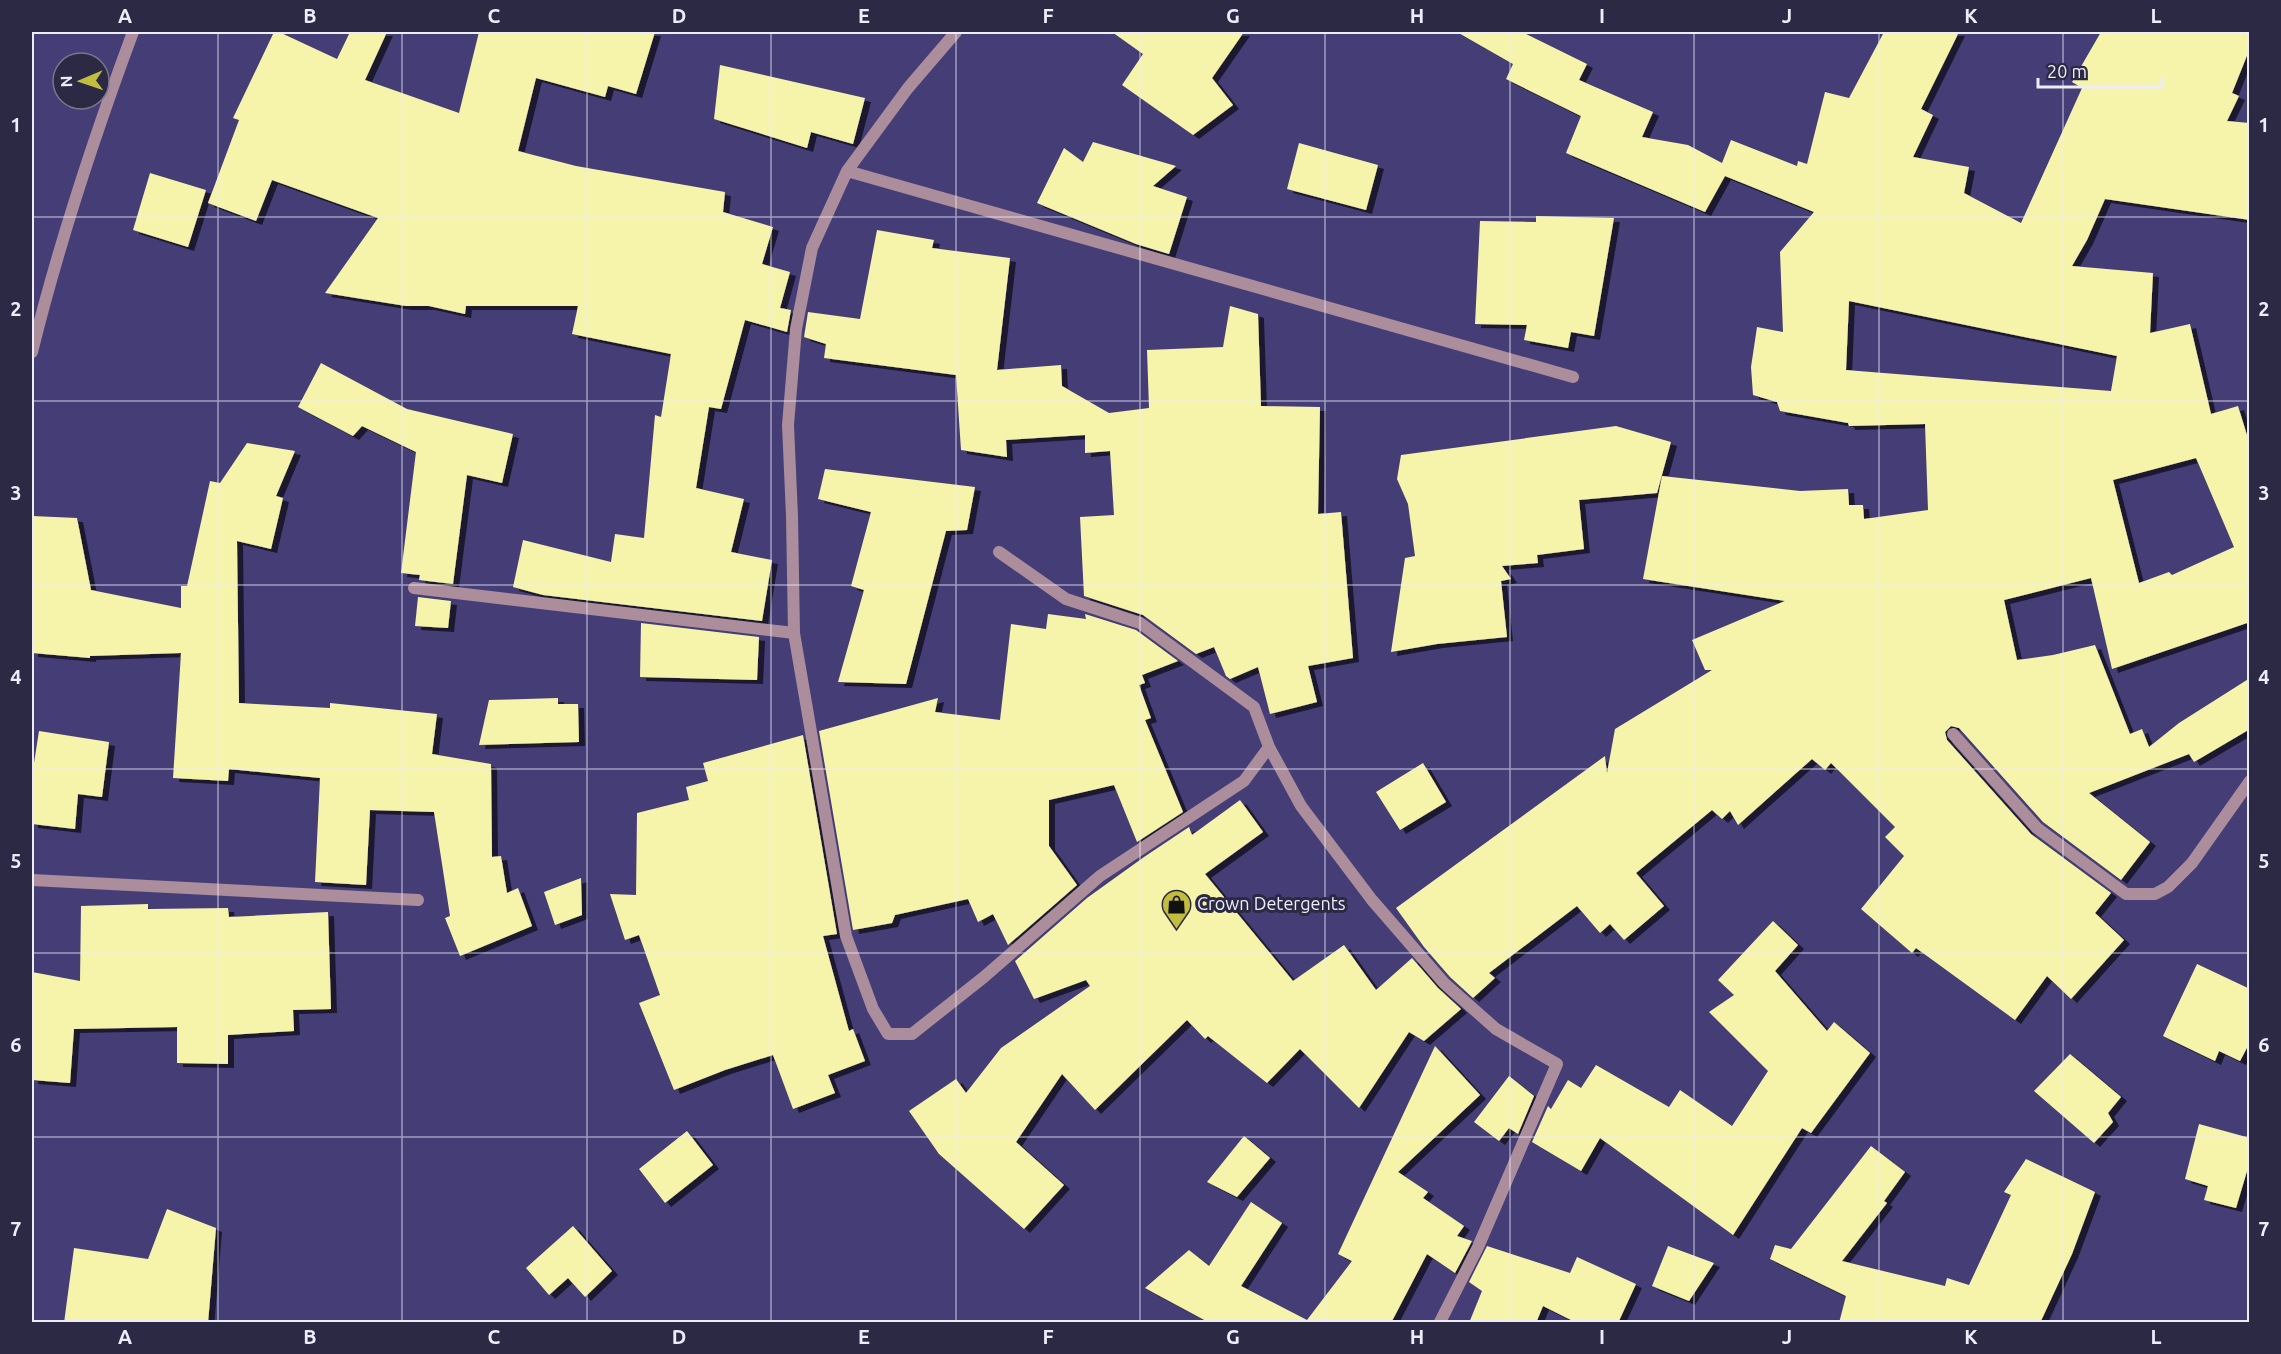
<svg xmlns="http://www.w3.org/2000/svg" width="2281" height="1354" font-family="Ubuntu,sans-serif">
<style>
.building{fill:#f5f4aa;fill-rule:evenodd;filter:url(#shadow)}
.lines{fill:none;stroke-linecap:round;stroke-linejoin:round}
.street{stroke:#ac8d9c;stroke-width:12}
.grid{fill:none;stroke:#edecfa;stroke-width:1.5;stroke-opacity:0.55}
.labels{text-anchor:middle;stroke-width:6;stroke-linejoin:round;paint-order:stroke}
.poi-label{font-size:18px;fill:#edecfa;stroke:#2b2943;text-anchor:start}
.neatline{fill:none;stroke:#edecfa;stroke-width:2}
.grid-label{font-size:20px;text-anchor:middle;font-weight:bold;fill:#edecfa}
</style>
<defs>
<filter id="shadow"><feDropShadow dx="6" dy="4" stdDeviation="0" flood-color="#0009"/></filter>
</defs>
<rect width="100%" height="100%" fill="#443d76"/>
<!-- building -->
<path class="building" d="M274,32h5l58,27 13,-27h37l-22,48 94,33 20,-81h176l-19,62 -28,-8 -3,11 -69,-19 -18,73 58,15 149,26 -2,20 50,15 -11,37 28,8 -10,36 11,2 -4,22 -42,-12 -24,89 -12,-2 -13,81 48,11 -13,53 41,8 -10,61 -219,-26 -30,-8 10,-47 88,22 4,-28 29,4 11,-123 6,2 10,-63 -99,-20 6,-28h-112l-1,8 -36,-8h-23l-81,-13 53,-75 -106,-38 -16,41 -48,-18 31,-83 -6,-2z
M1112,32h132l-32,46 21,27 -40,30 -71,-50 21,-31z
M1457,32h65l65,32 -8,16 74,32 -11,25 46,8 34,18 9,-23 66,26 1,-5 9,3 18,-72 24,6 35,-66h75l-38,77 12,6 -20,42 56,10 -5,26 57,30 61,-135 -10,-6 29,-50h149v16l-18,45 7,3 -12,25 23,2v97l-145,-21 -18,41 -15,26 81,7 -3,60 40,-9 21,90 27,-8 12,39v177l-138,47 -21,-91 -87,22 13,60 36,-5 42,-10 35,89 12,-5 7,18 30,-24 71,-45v51l-56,33 -5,-8 -100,39 61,49 -29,38 -78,-58 -84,-94 -8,-2 -6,6 2,8 84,94 80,59 -16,20 29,27 -53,59 -24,-23 -32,44 -99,-72 -4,5 -51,-44 43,-53 -19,-19 10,-10 -64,-64 -6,7 -13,-11 -74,66 -8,-14 -8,8 -10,-9 -76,63 28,33 -40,34 -14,-16 -10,9 -23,-27 -88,67 6,5 -22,20 -23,-21 -26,-30 -28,-39 209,-152 2,17 8,-44 97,-59h-7l-13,-30 93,-39 -142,-22 19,-103 138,15 48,-2 1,16h14l1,14 64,-9 -3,-86 -76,2 -1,-3 -68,-12 -3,-9 -24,-7 -2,-28 6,-40 26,5 -3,-80 34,-40 -89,-36 -20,36 -139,-59 15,-37 -75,-37 7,-15zM1849,301l268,55 -6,35 -265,-21zM2196,458l38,89 -62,28 -3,-3 -30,11 -26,-103z
M720,65l145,33 -12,46 -42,-12 -4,16 -93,-29z
M1093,142l83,24 -23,20 34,11 -18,57 -33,-10 -99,-41 27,-55 19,14z
M1299,143l79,22 -12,45 -79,-21z
M150,173l56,17 -18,57 -55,-17z
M1536,216l78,2 -20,118 -23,-4 -3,16 -44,-8 3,-15 -52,-1 5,-103 56,1z
M877,230l57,10 -2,8 78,10 -13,112 64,-5 1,21 47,27 40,-5 -2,-58 76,-3 7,-41 28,8 3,92 59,1 -2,107 23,-2 12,146 -45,8 9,36 -47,12 -12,-47 -28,12 -4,-3 -12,-29 -18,7 -53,-39 -59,-19 -4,-79 34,-2 -4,-64 -25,2v-18l-79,5 1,17 -46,-7 -5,-75 -132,-17 2,-14 -22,-7 4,-25 52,7z
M321,363l86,46 106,25 -11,49 -35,-8 -14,109 -34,-4 1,-5 -19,-2 15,-121 -54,-26 -9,10 -55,-29z
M1616,426l55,16 -14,51 -78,7 5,49 -47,6 1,8 -36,3 9,13 -10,2 6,56 -70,7 -46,8 14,-94 10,-2 -7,-52 -11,-25 4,-24z
M247,443l48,8 -19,45 7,2 -12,51 -34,-8 2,162 91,5v-5l107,11 -5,40 59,10 1,93 9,-1 6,37 11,-5 14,38 -72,30 -15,-38 5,-2 -16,-104 -64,-2 -4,75 -51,-3 5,-104 -91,-9 -1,12 -55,-3 8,-125 -91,3v2l-58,-5v-137l45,2 14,72 90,18v-22h6l23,-105 10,2z
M825,469l150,18 -8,43 -21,1 -40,153 -68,-2 26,-92 -13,-4 20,-74 -53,-13z
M418,597l33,4 -3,27 -33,-2z
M1048,614l38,5 -1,-5 51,16 42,31 -36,14 3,8 -6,2 12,33 -6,2 38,92 -46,30 -23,-57 -65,15v46l28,39 -69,60 -15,-31 -15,8 -10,-23 -73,16 -3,8 -39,7 -34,-199 119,-33 -3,14 65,8 11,-96 35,5z
M641,623l118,14 -2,43 -117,-3z
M558,698v6h20l1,38 -100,3 10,-45z
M39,731l70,11 -7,55 -24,-3 -3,35 -43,-5v-61h2z
M803,735l34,199 -14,2 26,95 4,-2 12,32 -37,14 7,18 -42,16 -20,-54 -48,15 -51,20 -35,-87 21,-8 -21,-60 -14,5 -15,-46 26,1 1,-82 52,-13 -3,-13 22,-6 -5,-18z
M1423,763l23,39 -46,28 -24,-38z
M1240,800l23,32 -58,42 88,107 51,-36 32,45 36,-32 26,30 23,21 -37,32 -15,-9 -50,76 -59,-59 -33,34 -59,-47 -3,3 -18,-19 -92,90 -33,-36 -46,68 48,43 -40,44 -85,-75 -30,-43 47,-32 10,14 35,-45 89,-62 -4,-6 -52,19 -19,-38 72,-63 57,-41 45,-30 3,8z
M581,878l1,37 -27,10 -11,-33z
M148,904v5l80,-1 1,9 99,-5 3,97 -38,1 1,21 -66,4v29l-51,-1v-36l-103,2 -4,54 -38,-3v-108l48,9 1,-75z
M1773,921l25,24 -23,26 52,60 7,-9 36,31 -59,80 -9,-5 -69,107 -133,-97 -19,33 -49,-29 16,-36 3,3 17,-29 13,8 15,-23 73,42 11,-17 52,36 36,-55 -59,-59 25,-17 -16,-15z
M2197,964l53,25v53l-10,19 -21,-10 -4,10 -52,-25z
M1435,1046l45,49 -82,77 30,20 -5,6 41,28 -7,10 15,5 -17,32 -28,-19 -36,69h-181l-65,-35 44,-38 20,16 42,-64 31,21 -41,63 66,34 45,-59 -14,-7z
M2070,1054l51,43 -13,16 5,9 -19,21 -60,-52z
M1509,1076l25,20 -16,38 -9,-6 -10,13 -25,-19z
M2199,1124l51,14v23l-14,47 -32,-8 4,-14 -23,-7z
M687,1131l26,34 -48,38 -26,-34z
M1244,1136l26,22 -33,39 -30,-15z
M1871,1146l34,26 -21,29 3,2 -45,58 103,25 2,-8 22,7 42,-90 -7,-3 22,-33 69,33 -23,62 -32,69h-201l7,-27 -76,-37 5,-14 16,4z
M167,1209l49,19 -8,95h-144l10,-75 74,11z
M573,1226l39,45 -27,26 -17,-19 -19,17 -23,-27z
M1487,1246l83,27 7,-16 59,27 -18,39h-41l-34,-17 -7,17h-67l13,-32 -13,-9z
M1668,1246l46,17 -25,38 -37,-15z"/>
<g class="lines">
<!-- street -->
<path class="street" d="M956,32l-48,56 -61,83 -35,77 -16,81 -8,96 4,91 2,117 52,303 27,73 15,25h24l72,-57 116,-101 144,-95 25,-34 -15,-40 -114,-84 -74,-24 -67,-47
M847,171l726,206
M32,352c27,-109 62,-215 101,-320
M414,588l380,45
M1953,734l84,94 89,66h29l13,-7 24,-24 58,-82
M1269,747l32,59 71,94 72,83 52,46 61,35 -79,183 -38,75
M32,880l386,20"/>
</g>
<!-- grid -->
<path class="grid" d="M218,32v1290M402,32v1290M587,32v1290M771,32v1290M956,32v1290M1140,32v1290M1325,32v1290M1510,32v1290M1694,32v1290M1879,32v1290M2063,32v1290M32,217h2218M32,401h2218M32,585h2218M32,769h2218M32,953h2218M32,1137h2218"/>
<!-- icons -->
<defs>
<symbol id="shop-pin" viewBox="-11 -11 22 30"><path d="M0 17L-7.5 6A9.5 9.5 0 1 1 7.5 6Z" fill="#c2bd3f" stroke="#2b2943"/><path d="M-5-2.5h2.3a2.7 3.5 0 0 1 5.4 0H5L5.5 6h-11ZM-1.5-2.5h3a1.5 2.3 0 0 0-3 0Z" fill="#111"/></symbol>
</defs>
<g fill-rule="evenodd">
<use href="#shop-pin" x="1160" y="888" width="33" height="45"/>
</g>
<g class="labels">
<!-- poi labels -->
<g class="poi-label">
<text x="1197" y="910">Crown Detergents</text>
</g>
</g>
<!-- border -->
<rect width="2281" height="1354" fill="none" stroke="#2b2943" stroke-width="66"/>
<!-- north arrow -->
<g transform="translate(81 81) rotate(268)"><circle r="28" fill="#2b2943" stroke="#79778c" stroke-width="1.5"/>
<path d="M0-4.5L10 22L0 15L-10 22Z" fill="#c2bd3f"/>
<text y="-9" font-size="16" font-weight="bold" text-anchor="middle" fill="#edecfa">N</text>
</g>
<!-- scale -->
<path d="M2038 78v9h124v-9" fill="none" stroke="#edecfa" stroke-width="3"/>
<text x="2047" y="78" font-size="18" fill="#edecfa" stroke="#2b2943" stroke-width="4.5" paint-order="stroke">20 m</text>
<rect x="33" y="33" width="2215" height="1288" class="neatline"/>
<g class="grid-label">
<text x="125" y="23">A</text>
<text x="310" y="23">B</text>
<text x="494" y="23">C</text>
<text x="679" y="23">D</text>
<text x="864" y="23">E</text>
<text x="1048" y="23">F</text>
<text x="1233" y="23">G</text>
<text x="1417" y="23">H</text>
<text x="1602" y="23">I</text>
<text x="1787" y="23">J</text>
<text x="1971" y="23">K</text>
<text x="2156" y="23">L</text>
<text x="16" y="132">1</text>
<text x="2264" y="132">1</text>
<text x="16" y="316">2</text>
<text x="2264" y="316">2</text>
<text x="16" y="500">3</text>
<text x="2264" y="500">3</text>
<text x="16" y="684">4</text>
<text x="2264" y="684">4</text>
<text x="16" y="868">5</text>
<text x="2264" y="868">5</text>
<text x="16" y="1052">6</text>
<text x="2264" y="1052">6</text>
<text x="16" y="1236">7</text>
<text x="2264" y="1236">7</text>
<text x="125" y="1344">A</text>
<text x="310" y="1344">B</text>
<text x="494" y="1344">C</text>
<text x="679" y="1344">D</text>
<text x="864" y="1344">E</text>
<text x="1048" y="1344">F</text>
<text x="1233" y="1344">G</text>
<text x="1417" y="1344">H</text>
<text x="1602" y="1344">I</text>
<text x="1787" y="1344">J</text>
<text x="1971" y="1344">K</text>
<text x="2156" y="1344">L</text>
</g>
</svg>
